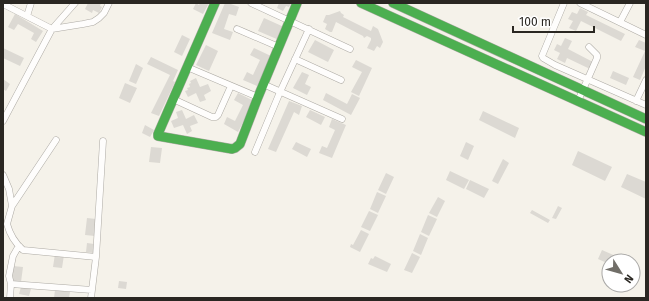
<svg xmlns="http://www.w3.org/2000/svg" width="649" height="301" font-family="'Fira Sans',sans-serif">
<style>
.building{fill:#dcd9d3}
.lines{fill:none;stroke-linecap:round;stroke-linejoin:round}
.street-casing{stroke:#adaaa4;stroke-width:7}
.fast-casing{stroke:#adaaa4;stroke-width:10}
.street{stroke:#fefdfc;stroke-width:6}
.fast{stroke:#4caf50;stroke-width:9}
</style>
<rect width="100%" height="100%" fill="#f5f2ea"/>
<!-- building -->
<path class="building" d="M88,3h13l-1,3 2,1 -3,6 -6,-3 -1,3 -7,-4z
M196,3l3,2 1,-2h9l-6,11 -10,-5z
M225,3h3l11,4 -3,9 -7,-2 -5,15 9,3 -3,8 -18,-7z
M279,3h12l-2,4 -3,-1 -3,5 -6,-3z
M580,8l8,4 -2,3 39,19 -4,7 -40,-20 -5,10 -7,-3 4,-7 -5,-2 4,-7 5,2z
M340,11l1,2 3,2 -1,2 28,14 2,-5 5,3 5,13 -3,6 -3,-2 -3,5 -7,-3 4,-8v-2l-4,-2 -3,2 -1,-2 -27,-14 -4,10h-2l-5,-3 2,-5 -4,-2 3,-7h3z
M15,14l28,17 -7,11 -5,-3 3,-6 -16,-9 -4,6 -6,-3z
M264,18l20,9 -5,13 -21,-9z
M182,35l8,4 -8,17 -8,-4z
M565,38l7,3 -4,8 25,13 -3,7 -23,-11 -2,5 -8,-4 3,-6 -6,-3 3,-6 4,2z
M315,40l19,10 -6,12 -20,-10z
M639,40l7,3v23l-6,14 -7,-3 12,-26 -10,-4z
M206,45l12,6 -9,20 -13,-6z
M3,48l21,10 -4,8 -17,-8z
M254,48l17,8 -14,30 -14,-6 4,-8 6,3 7,-15 -10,-5z
M151,57l27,13 -5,11 2,1 -16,34 -8,-3 19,-38 -23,-11z
M356,60l16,8 -13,28 -8,-4 11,-20 -10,-5z
M136,64l7,4 -7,16 -7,-3z
M613,71l16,7 -3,7 -16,-7z
M302,72l7,3 -4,9 6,3 -4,8 -14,-7z
M196,78l4,9 8,-3 3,7 -7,4 2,5 -6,2 -4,-9 -8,4 -3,-6 3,-1 -1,-2 3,-1 -1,-3 2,-1 -1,-2z
M3,79l7,5 -4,7 -3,-2z
M125,83l12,5 -7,15 -11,-5z
M238,93l16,8 -16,31 -14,-8 3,-7 8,4 8,-16 -9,-5z
M326,93l21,11 5,-10 8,4 -9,17 -28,-15z
M289,101l13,5 -3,9 -5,-3 -18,40 -8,-3z
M182,110l4,9 8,-4 4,8 -8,3 2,5 -5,3 -4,-9 -9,3 -3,-7 7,-3 -2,-6z
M310,110l15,7 -4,8 -15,-8z
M483,111l36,17 -4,10 -36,-18z
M332,119l14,6 -14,33 -13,-5 3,-7 5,2 8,-18 -6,-3z
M145,125l9,5 -4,7 -8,-4z
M296,142l15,7 -4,8 -15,-8z
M466,142l8,4 -6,14 -8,-4z
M151,147l11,1 -2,15 -11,-1z
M578,151l34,16 -7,14 -33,-16z
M503,159l6,4 -11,21 -6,-3z
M450,171l19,9 -5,9 -18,-9z
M386,173l8,4 -8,17 -8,-4z
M627,174l19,8v17l-25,-12z
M470,180l19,9 -5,9 -18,-9z
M377,192l9,4 -8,17 -8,-4z
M438,197l7,4 -8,16 -8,-4z
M558,206l4,2 -6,11 -4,-1z
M532,210l18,10 -2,3 -18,-10z
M369,211l9,4 -8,16 -9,-4z
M428,215l9,4 -8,17 -8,-4z
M87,218l9,1 -1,17 -10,-1z
M361,230l8,4 -9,18 -10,-5 1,-3 2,1z
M420,234l8,4 -7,17 -8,-4z
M87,243l7,1 -1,9 -7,-1z
M602,250l25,11h-18v3l-11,-5z
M412,253l8,4 -8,16 -8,-3z
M55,254l9,1 -2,13 -9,-1z
M375,256l16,8 -4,8 -19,-8 3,-6 2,1z
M13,266l10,1 -2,15 -9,-1z
M119,281l8,1 -1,7 -8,-1z
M21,287l10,2 -2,7 -10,-2z
M55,290l15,2 -1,6h-15z"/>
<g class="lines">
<defs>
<path id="street" d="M251,3l99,46
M564,3l-22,53 1,2 12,7 91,40
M580,3l66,32
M3,4l49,25 31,-5 10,-2 6,-4 5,-5 5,-10
M27,16l4,-13
M620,22l10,-19
M237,29l42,18
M295,59l46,21
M187,67l71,30
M263,84l79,35
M173,99l39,18h4l2,-2 13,-29
M578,101l19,-43v-3l-8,-8
M636,101l10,-21
M3,121l49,-92 23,-26
M255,152l25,-60 29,-63
M3,175l6,14 3,17 -5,18c3,11 8,19 16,26l73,7
M12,206l44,-66
M11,284l81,6
M10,298l1,-14 -2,-8 4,-20 4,-7 3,-2
M91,298l5,-41 7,-116"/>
<path id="fast" d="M215,3l-57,131v2l74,13 3,-1 5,-4 18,-47 39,-94
M361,3l285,129
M393,3l253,116"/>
</defs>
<!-- street casing -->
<use href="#street" class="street-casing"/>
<!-- fast casing -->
<use href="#fast" class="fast-casing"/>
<!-- street -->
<use href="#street" class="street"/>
<!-- fast -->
<use href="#fast" class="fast"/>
</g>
<!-- border -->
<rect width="649" height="301" fill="none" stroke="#2a2722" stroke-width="8"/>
<!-- north arrow -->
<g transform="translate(621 273) rotate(127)"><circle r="19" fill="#ffffff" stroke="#aaa9a7"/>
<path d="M0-3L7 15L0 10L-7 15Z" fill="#716e68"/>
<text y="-6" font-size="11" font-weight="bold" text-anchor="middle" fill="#2a2722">N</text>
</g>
<!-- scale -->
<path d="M513 26v6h81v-6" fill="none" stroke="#2a2722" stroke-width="2"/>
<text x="519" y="26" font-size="12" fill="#2a2722" stroke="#ffffff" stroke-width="3" paint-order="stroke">100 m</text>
</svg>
